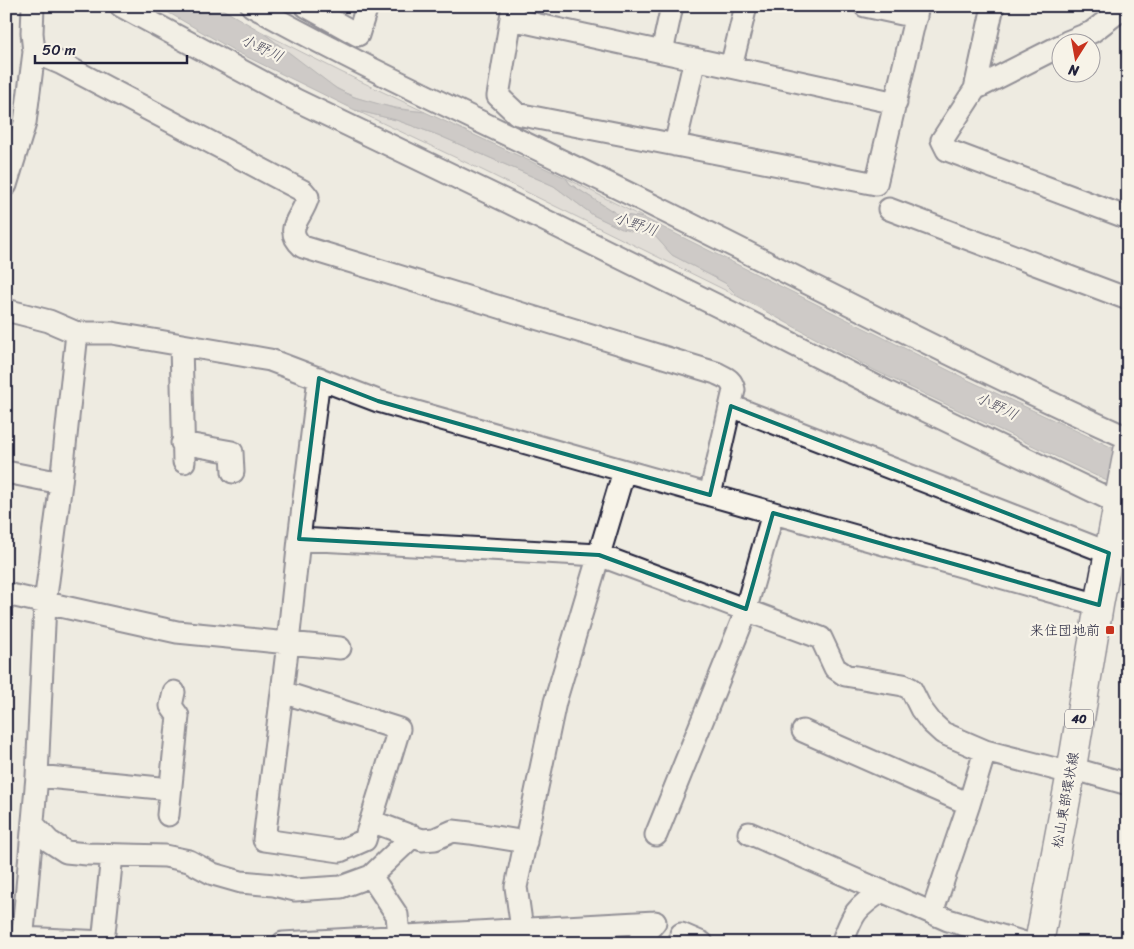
<svg xmlns="http://www.w3.org/2000/svg" width="1134" height="949" font-family="Sriracha,'Klee One',sans-serif">
<style>
.green{fill:#d1cdc9;stroke:#7a7882}
.water{fill:#a6a3a6;stroke:#716f7b}
.lines{fill:none;stroke-linecap:round;stroke-linejoin:round}
.minor-casing{stroke:#22223b;stroke-width:25}
.primary-casing{stroke:#22223b;stroke-width:31}
.minor{stroke:#f7f3e8;stroke-width:21}
.primary{stroke:#f7f3e8;stroke-width:28}
.marked{fill:none;stroke:#0f766e;stroke-width:4;stroke-linejoin:round}
.poi-dot{fill:#c8321e;stroke:#f7f3e8;stroke-width:2}
.labels{text-anchor:middle;stroke-width:4.5;stroke-linejoin:round;paint-order:stroke}
.shield{fill:#f7f3e8;stroke:#62616f;stroke-width:1}
.shield-label{font-size:12px;font-weight:bold;fill:#22223b}
.poi-label{font-size:14px;fill:#22223b;stroke:#f7f3e8;text-anchor:end}
.street-label{font-size:14px;fill:#22223b;stroke:#f7f3e8}
.water-label{font-size:15px;font-style:italic;fill:#504f60;stroke:#f7f3e8}
</style>
<rect width="100%" height="100%" fill="#eeebe1"/>
<filter id="ink" filterUnits="userSpaceOnUse"><feTurbulence type="fractalNoise" baseFrequency=".02" numOctaves="2"/><feDisplacementMap in="SourceGraphic" scale="10" xChannelSelector="R" yChannelSelector="G"/><feConvolveMatrix kernelMatrix="1 2 1 2 8 2 1 2 1" color-interpolation-filters="sRGB"/></filter>
<g filter="url(#ink)">
<!-- green -->
<path class="green" d="M262,32l79,40 84,40c-28,-3 -64,-9 -89,-24 -24,-15 -51,-38 -74,-56z
M355,110l41,10 42,15 116,51 39,29 29,14 33,7 17,19 53,28 14,14 -255,-126z
M566,178l78,40 -27,-4 -47,-30z"/>
<!-- water -->
<path class="water" d="M157,6h60l45,26 75,57 17,8 43,12 28,3 141,66 4,6 47,30 27,4 324,162 160,75v36l-254,-121 -135,-73 -14,-14 -53,-28 -17,-19 -33,-7 -29,-14 -39,-29 -116,-51 -42,-15 -41,-10 -120,-59z"/>
<g class="lines">
<defs>
<path id="minor" d="M121,6l175,94 212,102 222,110 157,80 241,116
M252,6c132,73 270,134 404,201 157,78 312,159 472,231
M306,6l52,29 9,-29
M513,6l-15,90 19,18 359,70 42,-178
M865,6l51,11
M993,6l-18,83 -33,51 5,10 181,68
M511,19l385,84
M1067,42l25,-10 34,-26
M34,52l26,11 243,128 5,6c-6,22 -26,31 -5,50l413,126c10,5 16,6 18,17l-24,105
M662,52l10,-46
M731,67l15,-61
M975,89l87,-44
M675,145l20,-86
M6,185l19,-62 9,-71 -2,-19 1,-27
M889,209l239,90
M6,310l43,11 28,12h35l158,27 108,41 721,204
M181,345l3,117
M731,406l378,147
M182,443l50,9 1,20
M6,472l55,11
M299,539l20,-161
M6,594l171,38 111,11 11,-104 300,16 222,83 14,30 10,7 58,10 8,4 10,20 10,13 12,11 42,18 86,22
M282,692l117,37 -34,111 -25,11 -76,-11 24,-197 52,5
M803,731l166,73
M1071,768l57,16
M37,776l133,13
M168,815l10,-99 -7,-10 3,-14
M371,821l51,19 13,-1 18,-8 17,2 56,9
M33,824l16,17 17,11 21,2 78,2 24,5 24,13 28,8 33,3 21,5 46,-3 30,-11 42,-40
M749,833l199,87 77,23
M656,835l86,-213 31,-109
M371,876l26,39 2,21
M932,913l37,-109 16,-53
M522,929l-6,-42 39,-185 69,-231
M681,934l21,9
M22,938l82,4
M22,943l15,-167 8,-173 16,-120 16,-150
M103,943l9,-88
M283,943l372,-21
M637,943l18,-21
M842,943c11,-29 13,-35 40,-52"/>
<path id="primary" d="M1039,943l32,-170 28,-168 29,-154"/>
</defs>
<!-- minor casing -->
<use href="#minor" class="minor-casing"/>
<!-- primary casing -->
<use href="#primary" class="primary-casing"/>
<!-- minor -->
<use href="#minor" class="minor"/>
<!-- primary -->
<use href="#primary" class="primary"/>
</g>
</g>
<!-- marked area -->
<path d="M0 0H1134V949H0ZM319,378l59,23 332,94 21,-89 378,147 -10,52 -326,-92 -27,96 -147,-54 -300,-16z" fill="#eeebe1" fill-opacity=".55" fill-rule="evenodd"/>
<path class="marked" d="M319,378l59,23 332,94 21,-89 378,147 -10,52 -326,-92 -27,96 -147,-54 -300,-16z"/>
<!-- markers -->
<rect class="poi-dot" x="1105" y="625" width="10" height="10" rx="2.5"/>
<g class="labels">
<!-- shield labels -->
<rect class="shield" x="1065" y="709.5" width="28" height="19" rx="4"/>
<g class="shield-label">
<text x="1079" y="723">40</text>
</g>
<!-- poi labels -->
<g class="poi-label">
<text x="1100" y="635">来住団地前</text>
</g>
<!-- street labels -->
<g class="street-label">
<text transform="translate(1065 800) rotate(-80)" y="5">松山東部環状線</text>
</g>
<!-- water labels -->
<g class="water-label">
<text transform="translate(262 48) rotate(25)" y="5">小野川</text>
<text transform="translate(636 224) rotate(19)" y="5">小野川</text>
<text transform="translate(997 406) rotate(26)" y="5">小野川</text>
</g>
</g>
<!-- margin -->
<rect width="1134" height="949" fill="none" stroke="#f7f3e8" stroke-width="25"/>
<rect x="12" y="12" width="1109" height="924" fill="none" stroke="#22223b" stroke-width="2" filter="url(#ink)"/>
<!-- north arrow -->
<g transform="translate(1076 58) rotate(191)"><circle r="24" fill="#f7f3e8" stroke="#a29fa3"/>
<path d="M0-4L9 19L0 12L-9 19Z" fill="#c8321e"/>
<text y="-8" font-size="14" font-weight="bold" text-anchor="middle" fill="#22223b">N</text>
</g>
<!-- scale -->
<path d="M35 55v8h152v-8" fill="none" stroke="#22223b" stroke-width="2.5"/>
<text x="42" y="55" font-size="15" fill="#22223b" stroke="#f7f3e8" stroke-width="4" paint-order="stroke">50 m</text>
</svg>
